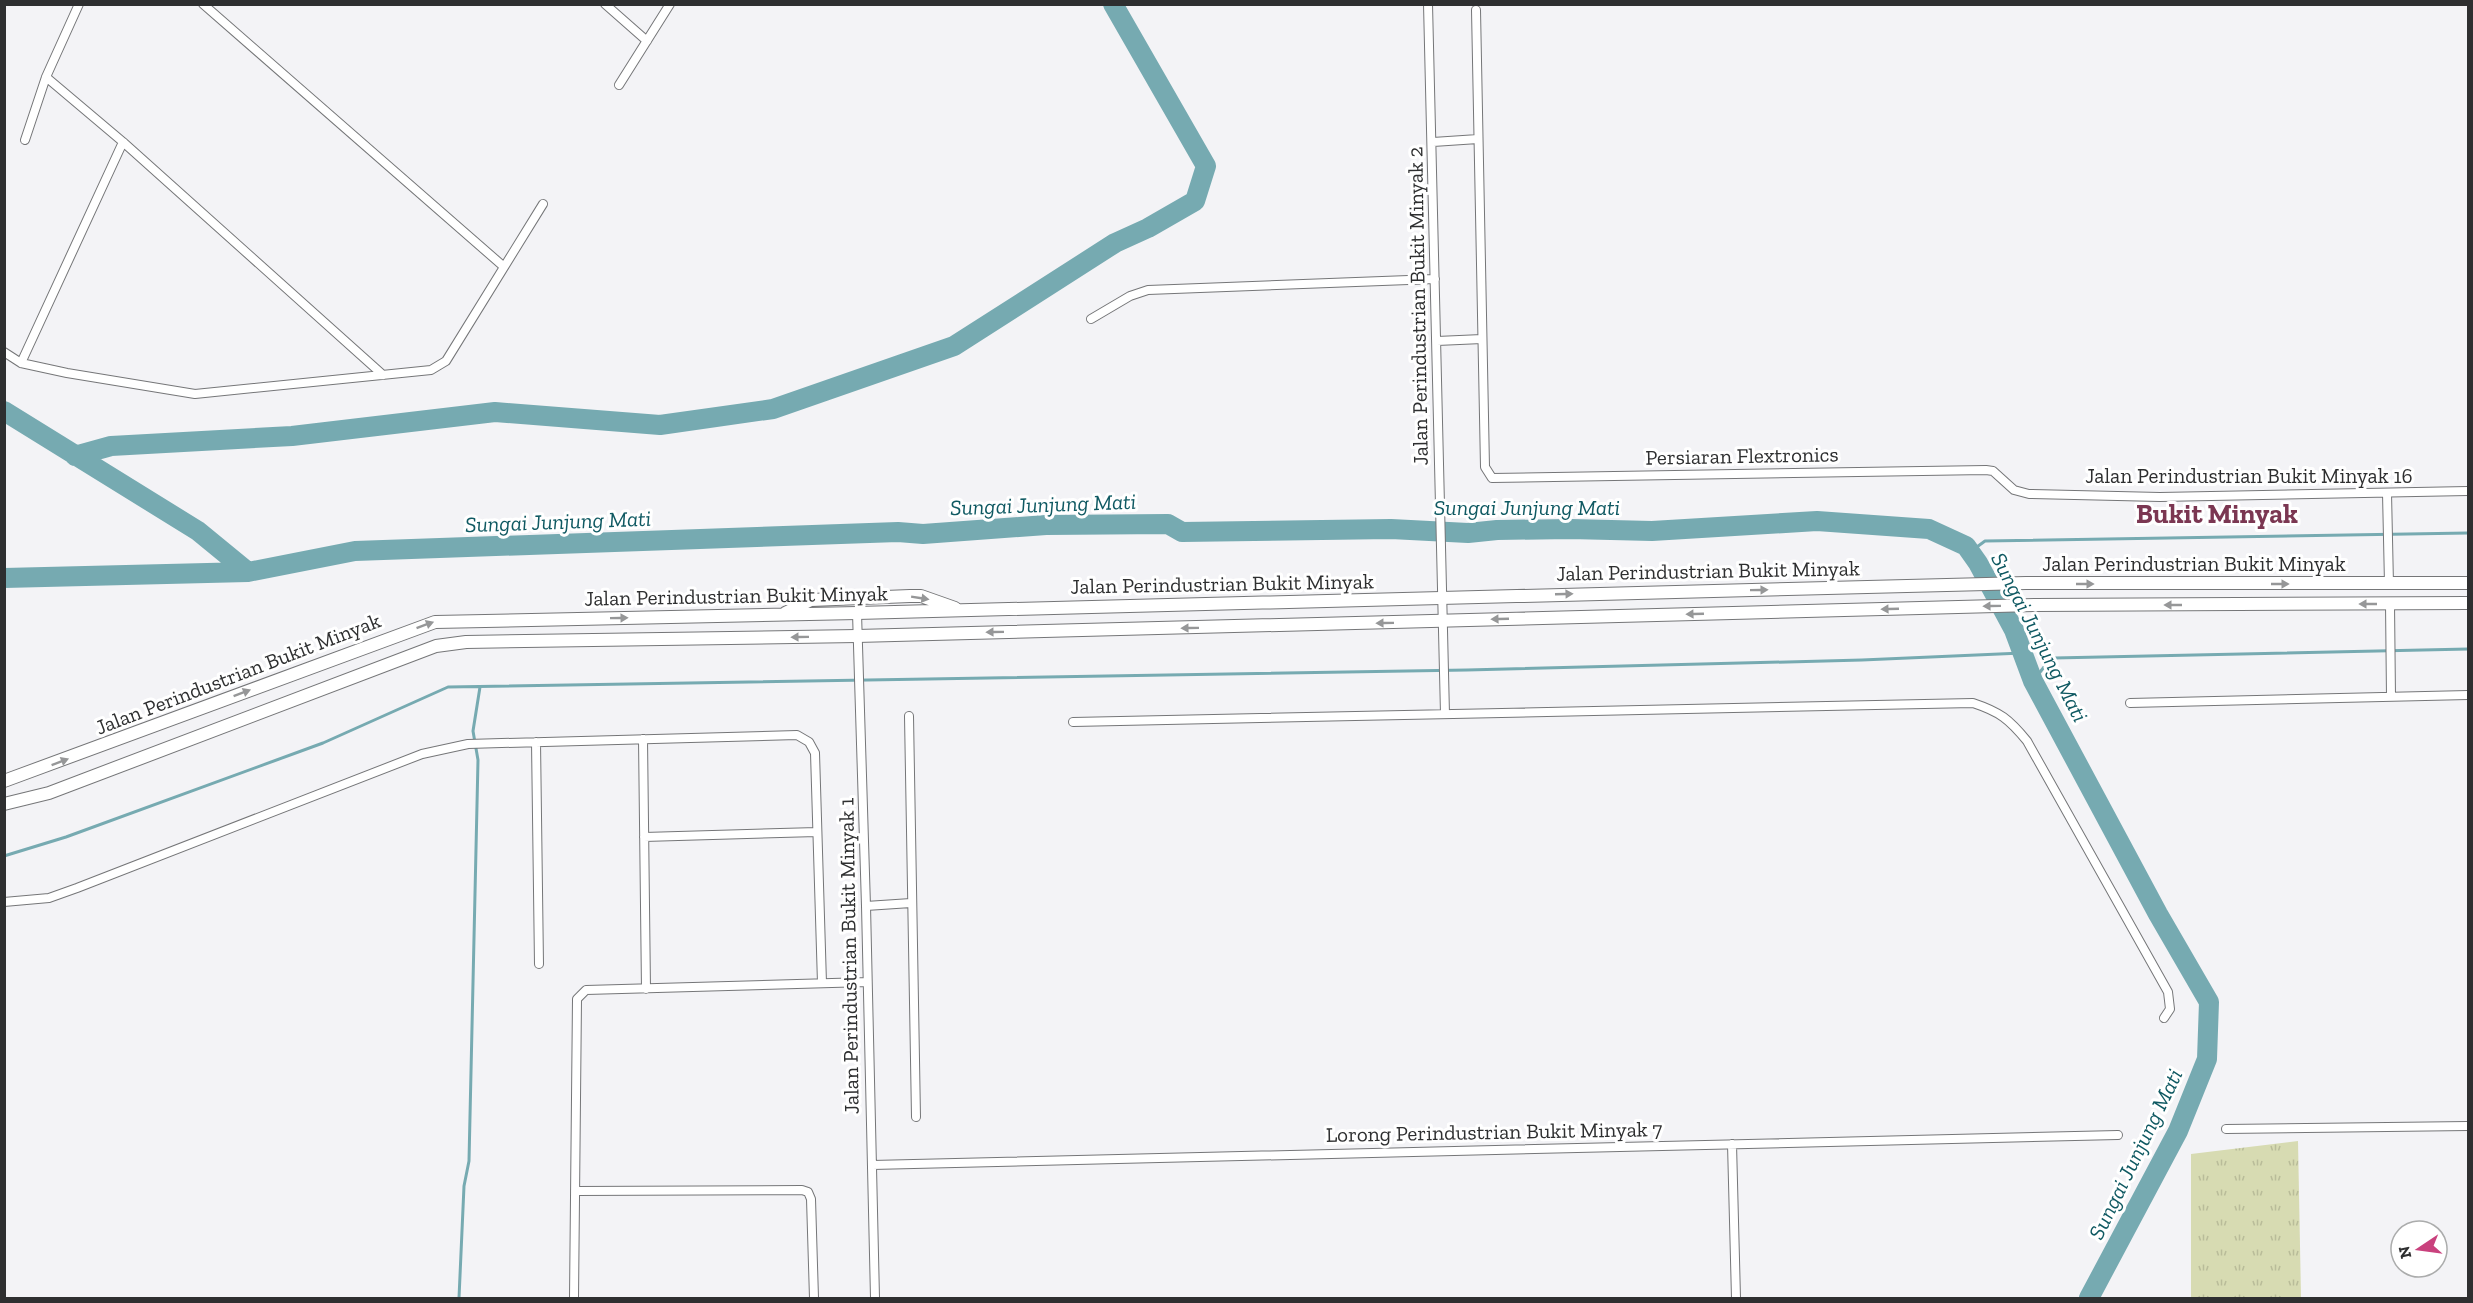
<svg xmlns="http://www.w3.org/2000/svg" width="2473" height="1303" font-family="'Zilla Slab',serif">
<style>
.grass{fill:url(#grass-tufts)}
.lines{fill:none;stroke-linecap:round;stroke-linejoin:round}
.stream{stroke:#76aab1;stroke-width:3}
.river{stroke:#76aab1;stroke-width:20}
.minor-casing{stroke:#757678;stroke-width:10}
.secondary-casing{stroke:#757678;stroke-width:14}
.minor{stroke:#fff;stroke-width:8}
.secondary{stroke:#fff;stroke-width:12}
.oneway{fill:#969798}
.labels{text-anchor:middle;stroke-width:6;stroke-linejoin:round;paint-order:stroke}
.street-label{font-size:21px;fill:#2e2f30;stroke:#fff}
.water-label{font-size:22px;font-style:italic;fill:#0f5962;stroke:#fff}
.district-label{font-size:27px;font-weight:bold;fill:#7b3752;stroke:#fff}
</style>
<defs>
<pattern id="grass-tufts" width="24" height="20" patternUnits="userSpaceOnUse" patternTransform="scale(1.5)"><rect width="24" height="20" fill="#d7dbb2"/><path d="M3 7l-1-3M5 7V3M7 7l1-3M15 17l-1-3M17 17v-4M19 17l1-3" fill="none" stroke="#b9bc99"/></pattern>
</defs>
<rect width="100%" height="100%" fill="#f3f3f6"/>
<!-- grass -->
<path class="grass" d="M2298,1141l3,157h-110v-144z"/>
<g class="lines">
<!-- stream -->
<path class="stream" d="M1970,552l15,-11 483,-8
M2033,681l15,-19 6,-4 414,-9
M4,856l62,-19 257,-94 125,-56 1019,-17 395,-10 160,-7
M459,1298l5,-112 5,-25 9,-401 -5,-29 7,-44"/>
<!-- river -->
<path class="river" d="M4,411l194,120 50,41
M75,456l36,-10 181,-10 203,-24 165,13 113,-16 181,-63 161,-103 33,-15 47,-27 11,-35 -93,-162
M4,578l244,-6 107,-21 543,-19 25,2 123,-9 122,-1 14,8 209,-3 77,4 29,-3 73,-1 82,2 165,-10 112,8 37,17 12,17 36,67 19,51 125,233 51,88 -2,57 -29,72 -89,167"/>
<defs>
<path id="minor" d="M203,4l300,262
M605,4l42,37
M1428,4l17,710
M1476,10l9,457 7,11 494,-8 7,1 21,19 15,4 131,3 308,-6
M46,77l77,65 260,233
M619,85l51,-81
M25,140l21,-63 33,-73
M1433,142l45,-3
M1091,319l39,-23 18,-6 287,-11
M1437,341l45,-2
M4,352l17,11 46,10 128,21 236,-24 15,-9 97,-157
M21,363l102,-221
M2387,493l2,91
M2390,604l1,93
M857,613l9,293 9,392
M2130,703l338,-8
M909,716l7,401
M1073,722l900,-19c27,9 36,16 54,38l141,251 2,17 -6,9
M643,739l3,250
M536,742l3,222
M644,837l173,-5
M4,902l45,-4 28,-10 345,-134 46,-10 329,-9 12,7 6,11 7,230
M866,906l45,-3
M2226,1129l242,-3
M1732,1144l4,154
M872,1165l1246,-30
M575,1191l227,-1 6,2 3,7 3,99
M574,1298l3,-299 9,-9 281,-8"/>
<path id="secondary" d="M785,613l26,-13 99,-4h11l34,12
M4,781l431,-159 422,-9 1169,-30h442
M4,804l45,-11 358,-136 29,-11 30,-4 391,-6 1178,-31 433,-2"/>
</defs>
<!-- minor casing -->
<use href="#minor" class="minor-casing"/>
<!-- secondary casing -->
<use href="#secondary" class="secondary-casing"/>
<!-- minor -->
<use href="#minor" class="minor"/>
<!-- secondary -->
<use href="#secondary" class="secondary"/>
</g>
<!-- one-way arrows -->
<defs><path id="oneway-solid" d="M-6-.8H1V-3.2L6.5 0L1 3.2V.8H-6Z" transform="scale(1.5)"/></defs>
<g class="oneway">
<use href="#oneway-solid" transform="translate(2085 584)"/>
<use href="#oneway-solid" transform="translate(2280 584)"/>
<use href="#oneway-solid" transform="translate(1759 590) rotate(-1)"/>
<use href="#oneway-solid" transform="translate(1564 594) rotate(-2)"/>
<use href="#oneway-solid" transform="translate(920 598) rotate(9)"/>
<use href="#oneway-solid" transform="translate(2368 604) rotate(180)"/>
<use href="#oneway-solid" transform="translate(2173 605) rotate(180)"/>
<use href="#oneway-solid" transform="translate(1992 606) rotate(179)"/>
<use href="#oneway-solid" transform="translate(1890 609) rotate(178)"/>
<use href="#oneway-solid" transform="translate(1695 614) rotate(178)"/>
<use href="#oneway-solid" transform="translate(619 618) rotate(-1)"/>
<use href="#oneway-solid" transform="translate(1500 619) rotate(178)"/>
<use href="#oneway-solid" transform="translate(1385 623) rotate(179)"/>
<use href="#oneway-solid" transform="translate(425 625) rotate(-20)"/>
<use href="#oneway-solid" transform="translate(1190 628) rotate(179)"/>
<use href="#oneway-solid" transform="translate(995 632) rotate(179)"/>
<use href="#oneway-solid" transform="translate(800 637) rotate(179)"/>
<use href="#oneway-solid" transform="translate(242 693) rotate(-21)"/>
<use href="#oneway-solid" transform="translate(60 762) rotate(-21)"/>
</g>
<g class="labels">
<!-- street labels -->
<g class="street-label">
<text transform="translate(1418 306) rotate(-91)" y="7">Jalan Perindustrian Bukit Minyak 2</text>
<text transform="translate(1742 456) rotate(-1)" y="7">Persiaran Flextronics</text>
<text x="2249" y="483">Jalan Perindustrian Bukit Minyak 16</text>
<text x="2194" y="571">Jalan Perindustrian Bukit Minyak</text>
<text transform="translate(1708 571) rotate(-1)" y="7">Jalan Perindustrian Bukit Minyak</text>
<text transform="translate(1222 584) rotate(-1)" y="7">Jalan Perindustrian Bukit Minyak</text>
<text transform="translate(736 596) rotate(-1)" y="7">Jalan Perindustrian Bukit Minyak</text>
<text transform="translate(238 674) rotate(-21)" y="7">Jalan Perindustrian Bukit Minyak</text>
<text transform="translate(849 956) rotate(-91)" y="7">Jalan Perindustrian Bukit Minyak 1</text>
<text transform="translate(1494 1132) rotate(-1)" y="7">Lorong Perindustrian Bukit Minyak 7</text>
</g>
<!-- water labels -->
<g class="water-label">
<text transform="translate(1043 504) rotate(-2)" y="8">Sungai Junjung Mati</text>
<text x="1527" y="515">Sungai Junjung Mati</text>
<text transform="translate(558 521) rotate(-2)" y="8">Sungai Junjung Mati</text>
<text transform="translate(2040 637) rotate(63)" y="8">Sungai Junjung Mati</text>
<text transform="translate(2135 1154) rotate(-64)" y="8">Sungai Junjung Mati</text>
</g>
<!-- district labels -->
<g class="district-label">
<text x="2217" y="523">Bukit Minyak</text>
</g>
</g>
<!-- border -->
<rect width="2473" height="1303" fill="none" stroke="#2e2f30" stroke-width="12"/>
<!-- north arrow -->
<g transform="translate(2419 1249) rotate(257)"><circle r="28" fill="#ffffff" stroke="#abacac" stroke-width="1.5"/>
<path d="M0-4.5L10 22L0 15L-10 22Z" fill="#c9417d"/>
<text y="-9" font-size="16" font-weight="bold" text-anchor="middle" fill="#2e2f30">N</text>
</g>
</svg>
